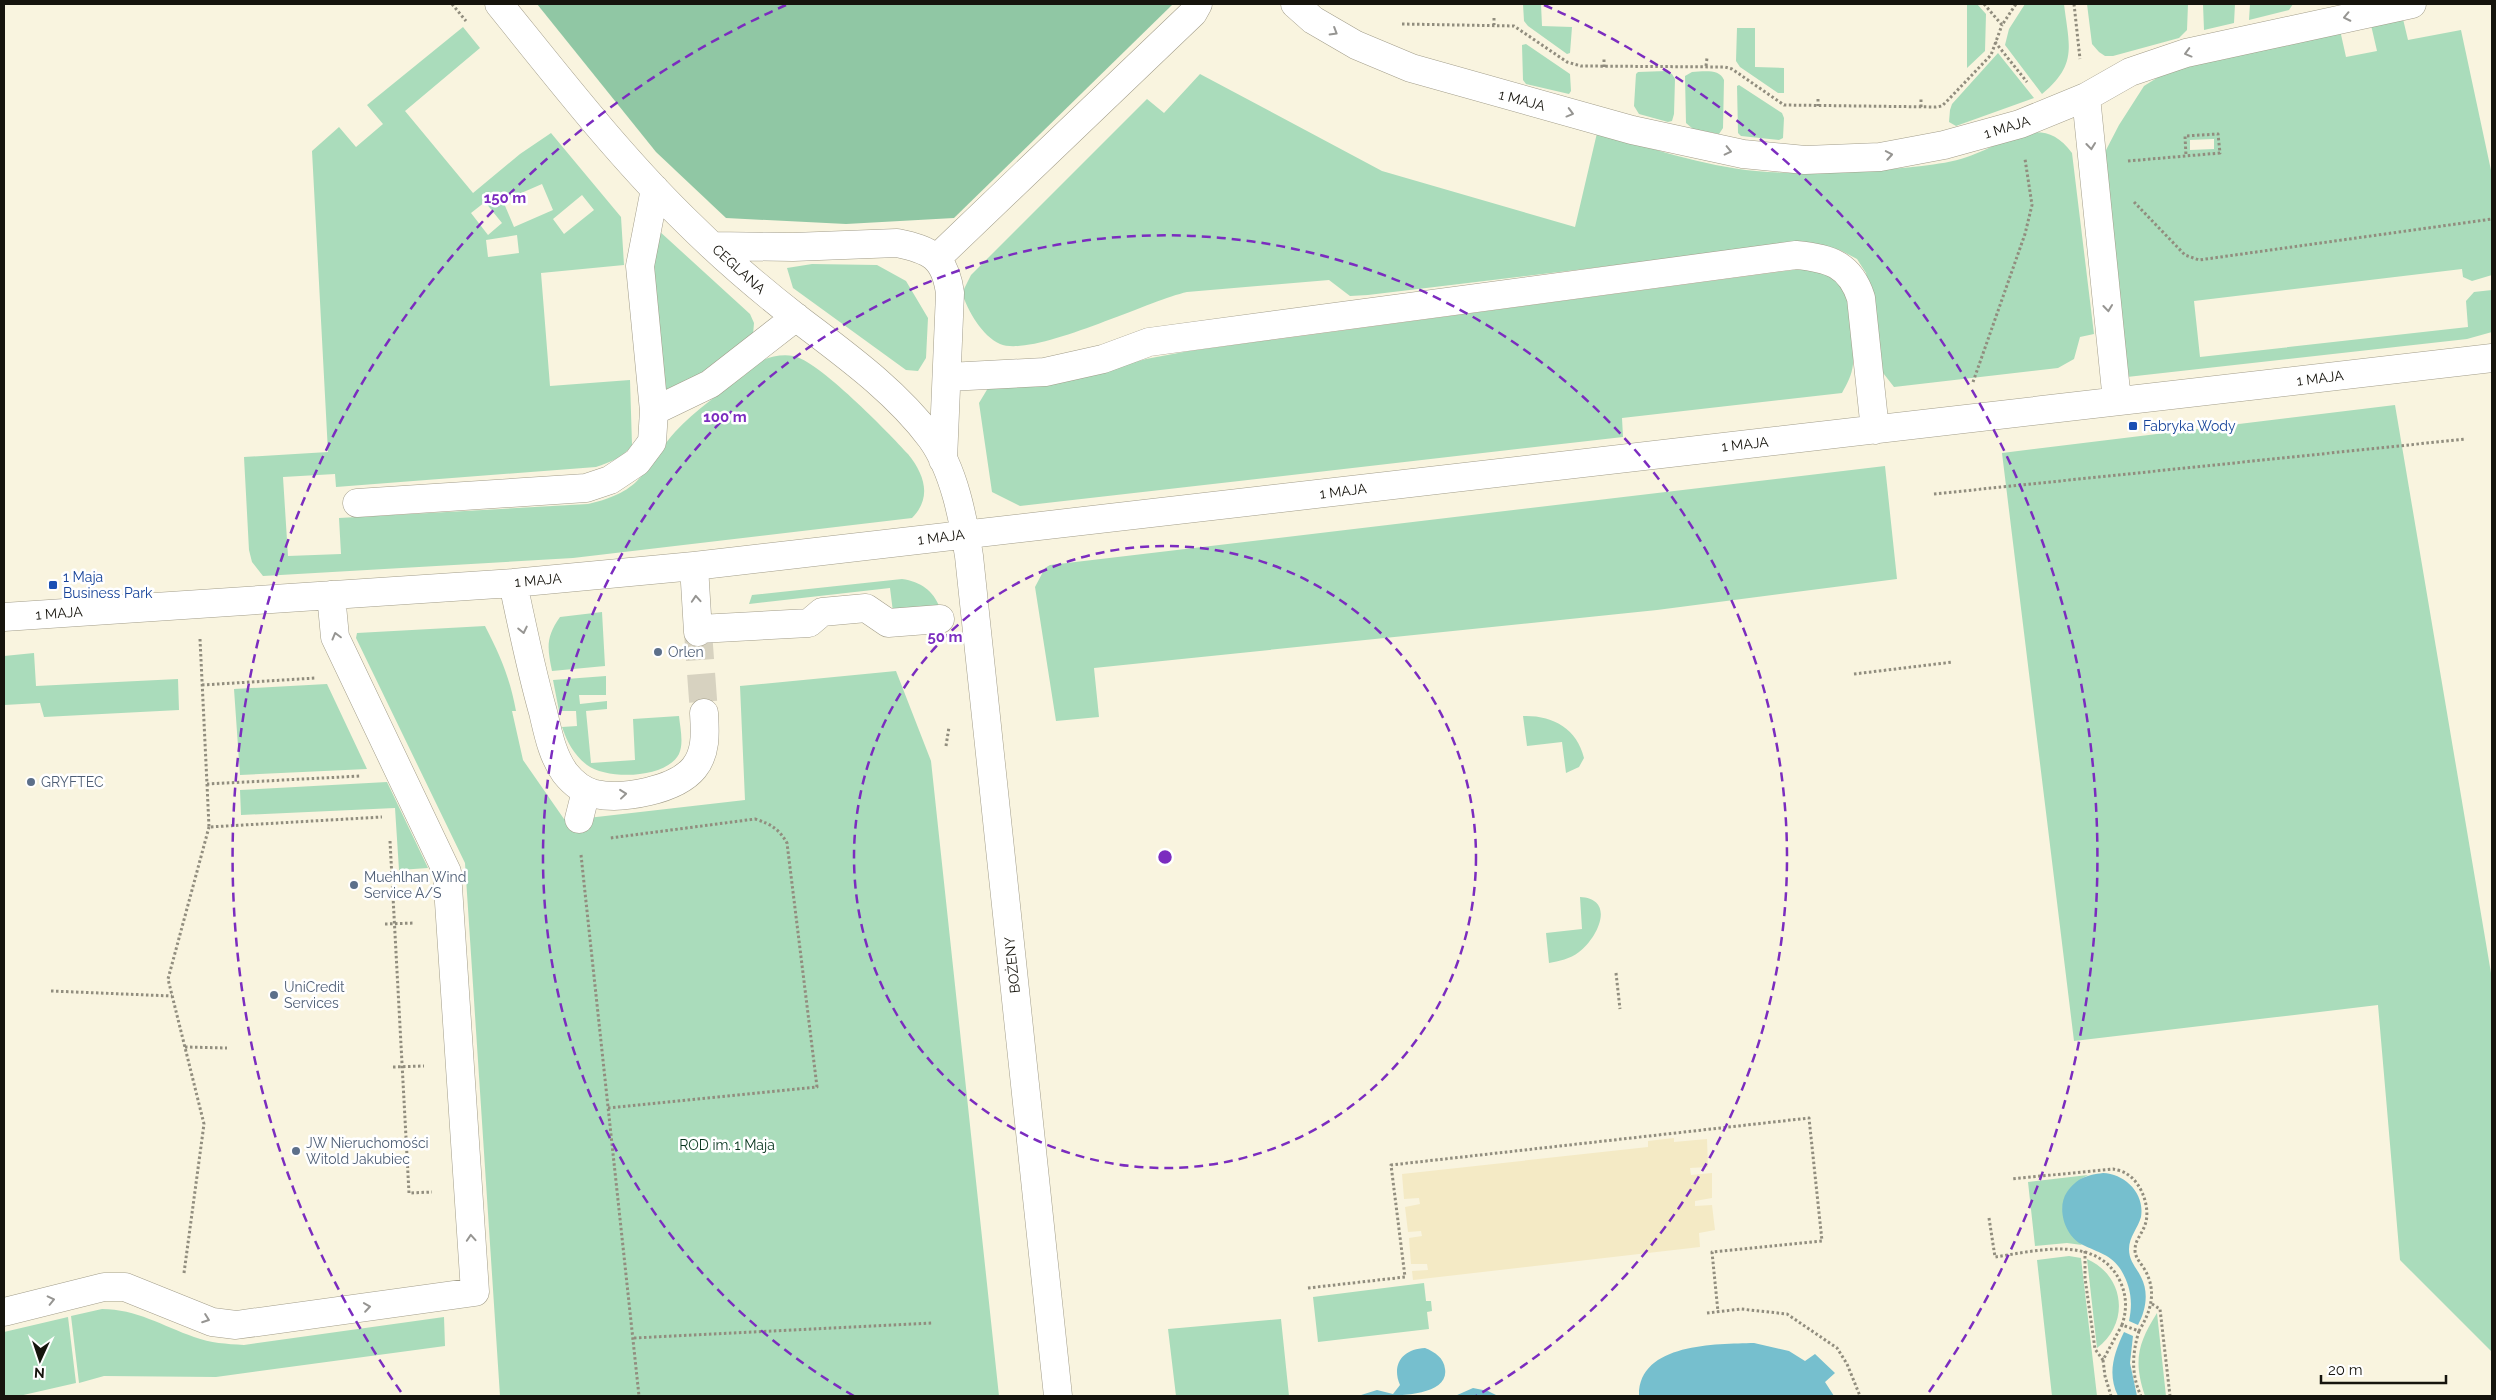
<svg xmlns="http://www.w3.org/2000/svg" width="2496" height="1400" font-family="Raleway,sans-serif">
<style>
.green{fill:#aadcbb;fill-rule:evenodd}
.forest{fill:#90c7a4}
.sand{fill:#f4eac5}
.water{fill:#76bfce}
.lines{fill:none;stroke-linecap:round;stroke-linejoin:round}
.minor-tunnel{stroke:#d7d2c0;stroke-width:28;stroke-dasharray:28 14;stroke-linecap:butt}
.minor-casing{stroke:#a29d8a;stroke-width:29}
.path{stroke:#918d7e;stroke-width:3;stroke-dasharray:2.5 2.5;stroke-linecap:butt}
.minor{stroke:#fff;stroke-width:28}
.oneway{stroke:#969592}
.ring{fill:none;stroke:#7b2cbf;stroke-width:2.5;stroke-dasharray:9 6}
.transit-dot{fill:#1a4fb4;stroke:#fff;stroke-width:2}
.service-dot{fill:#5c6f8a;stroke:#fff;stroke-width:2}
.labels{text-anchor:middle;stroke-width:5;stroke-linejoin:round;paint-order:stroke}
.street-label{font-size:14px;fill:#16140d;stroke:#fff}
.transit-label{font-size:14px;fill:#164399;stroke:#fff;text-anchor:start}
.service-label{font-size:14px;fill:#4e5e75;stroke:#fff;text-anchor:start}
.park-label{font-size:14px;fill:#06331c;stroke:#fff}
.centre{fill:#7b2cbf;stroke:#fff;stroke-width:2.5}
.ring-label{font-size:15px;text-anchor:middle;font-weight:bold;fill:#7b2cbf;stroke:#fff;stroke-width:5;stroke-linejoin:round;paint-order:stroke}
</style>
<rect width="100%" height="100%" fill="#f9f4df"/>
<!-- green -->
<path class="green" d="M1523,4h18l1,22 30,1 -2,26 -3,1 -39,-28 -4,-5z
M1967,4h10l9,10 -1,37 -18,17z
M2025,4h39c5,42 14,60 -22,90l-37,-49 4,-16z
M2087,4h101l-1,26 -8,8 -66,18h-8l-6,-4 -7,-8z
M2203,4h32l-1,19 -30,7z
M2250,4h43l-4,6 -40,10z
M2403,19l5,21 53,-10 31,145v100l-20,6 -9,-4 -1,-8 -268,32 6,56 268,-30 -2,-26 8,-9 18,-2v42l-25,7 -340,38 -22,-225 14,-27 25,-39 24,-15 172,-41 6,27 31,-6 -6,-26zM2214,139v10l-24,1v-10z
M463,27l17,21 -75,63 68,82 47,-39 31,-21 70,84 3,48 -83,8 9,113 80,-6 2,65c-9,13 -22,17 -36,22l-260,20 -1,-13 -52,3 5,79 53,-2 -2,-36 249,-14c57,-13 53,-33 87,-72 20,-22 47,-40 71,-58 5,-4 11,-11 17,-14 9,-4 21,-6 30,-4 24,3 97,78 115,98 17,21 24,44 4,64l-339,40 -310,18 -11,-14 -3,-12 -5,-93 84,-5 -16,-301 27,-24 17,20 27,-23 -16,-19zM542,184l11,26 -39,17 -11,-26zM582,195l12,15 -30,24 -11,-15zM485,202l17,21 -14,12 -17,-22zM517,235l2,18 -31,4 -2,-17z
M1737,28h18v39l29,1v25h-6l-38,-26 -4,-6z
M1526,44l44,30 1,17 -2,3 -43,-10 -3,-4 -1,-35z
M1998,53l36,45 -78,28 -7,-4 1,-12 2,-6z
M1666,71l6,3 3,5 -1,35 -2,7 -4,1 -29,-8 -5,-8 2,-32 2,-2z
M1692,72c10,0 27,-4 32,8l-1,48 -4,6 -26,-5 -7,-6 -1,-47z
M1200,74l182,97 193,56 22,-94c52,14 105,33 159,38 56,5 110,1 166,-5 15,-2 31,-4 45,-9 37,-12 74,-47 105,-4l22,181 -14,3 -6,22 -16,9 -164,19 -14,-18 -14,-96 -9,-14 -17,-9 -33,-8 -439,53 -18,1 -21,-16 -142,12c-40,9 -154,66 -187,52 -18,-8 -32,-33 -38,-51l9,-18 176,-176 17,14z
M1739,85l43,28 2,5 -1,20 -4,2 -38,-4 -3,-3 -1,-47z
M658,230l92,84 4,9 -1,12 -46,42 -46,20 -13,-130z
M812,264l65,1 29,16 22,37 -2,40 -8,13 -12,-1 -113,-82 -6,-20z
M1800,269c11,0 32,4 40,12 9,11 15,69 13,83 -1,11 -6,20 -11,29l-220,25 1,19 -603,69 -28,-14 -13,-89 9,-15 63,-3 95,-26 43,-8z
M2395,405l97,574v373l-92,-92 -22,-255 -304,36 -72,-588z
M1885,466l12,113 -240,31 -563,58 5,49 -43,4 -21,-134 10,-19 5,-3z
M902,579c19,3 31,11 38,29l-47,4 -3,-24 -141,16 3,-9z
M602,612l3,54 -53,5c-5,-24 -6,-34 8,-54z
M485,626c15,29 25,52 31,85h-4l11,49 41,59h15l166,-19 -5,-114 156,-15 35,90 68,635h-499l-35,-533 -109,-225 1,-5z
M34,653l2,33 142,-7 1,31 -135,7 -4,-14 -36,2v-49z
M606,676v19h-27l1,9 27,-3v8l-21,2 5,52 44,-3 -2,-41 46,-3c1,11 5,27 0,38 -13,25 -72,26 -92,11 -13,-10 -20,-23 -25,-38l15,-1 -1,-15h-17l-6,-31z
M327,684l40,85 -127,6 -6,-86z
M1523,716c29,-1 54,12 61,42l-5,9 -13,6 -4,-31 -35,4z
M387,782l41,86 -29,2 -4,-62 -154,7 -1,-25z
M1580,897c37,2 17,42 -1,55 -9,7 -20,9 -30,11l-3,-30 36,-4z
M2088,1175c-34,18 -31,46 -6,70l-15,-2 -32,3 -7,-64z
M2069,1256l12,2 16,138h-45l-15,-136z
M2087,1259c38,17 43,64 10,89z
M1424,1283l2,18h5l1,10 -5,1 2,17 -111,13 -5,-45z
M102,1309c34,0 61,17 92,28 17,6 32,7 50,8l200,-28 1,29 -229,31 -112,-1 -25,7 -8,-67z
M2157,1313l9,83h-21c-12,-35 -7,-53 12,-83z
M68,1317l8,66 -57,13h-15v-64z
M1281,1319l8,77h-113l-8,-67z"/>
<!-- forest -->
<path class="forest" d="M537,4h636l-219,214 -108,6 -120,-6 -70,-66z"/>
<!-- sand -->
<path class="sand" d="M1674,1138v4l33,-3 1,28 -18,1 1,7 21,-2v25l-17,3v5l17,-1 3,25 -16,3 1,14 -287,33 -1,-9 16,-1 -1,-6h-16l-2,-26 13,-2 -1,-5 -13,1 -3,-25 15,-3 -1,-6 -15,1 -2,-25 246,-27v-6z"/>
<!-- water -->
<path class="water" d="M2103,1173c22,1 42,20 38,44 -3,11 -12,20 -12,32 0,12 7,18 12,28 8,15 5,33 -3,48l-9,-4c4,-19 2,-34 -8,-51 -9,-15 -24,-18 -38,-25 -18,-8 -27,-37 -16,-53 10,-14 20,-17 36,-19z
M2124,1332l9,4 -3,27 7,33h-19c-11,-22 -4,-43 6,-64z
M1754,1343l35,8 16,10 10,-7 20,19 -10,9 9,14h-195c-1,-53 77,-52 115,-53z
M1425,1348c10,4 19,10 20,21 5,31 -64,27 -87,27l19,-6 16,4 7,-9c-9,-21 3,-36 25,-37z
M1473,1388l15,3 10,5h-43z"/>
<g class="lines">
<!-- minor-tunnel -->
<path class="minor-tunnel" d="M698,632l6,81"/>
<defs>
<path id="minor" d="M499,4c59,73 117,148 184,214 36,36 74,69 114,100 47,36 98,72 134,120 23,32 32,80 38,118l89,840
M1295,4l18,16 43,25 55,23 221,62 111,24 62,6 75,-3 64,-12 76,-21 66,-27
M713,246l80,1 104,-4c34,7 48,14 53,50l-7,167
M937,258l256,-245 5,-9
M948,377l97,-5 58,-13 46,-17 647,-87c33,3 54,9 65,43l14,132
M2117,401l-31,-304 44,-25 56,-19 226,-49
M654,411l56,-27 86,-67
M357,503l229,-15 24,-8 27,-18 15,-20 2,-31 -14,-145 15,-77
M694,566l4,66
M513,583c9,43 18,87 30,129 5,21 9,43 22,61 8,10 18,18 30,21 28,6 81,-4 99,-26 13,-16 11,-37 10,-55
M4,617l509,-34 181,-17 1798,-208
M699,629l110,-6 13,-11 44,-4 22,15 52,-4
M579,819l7,-28
M4,1312l100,-25h21l87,35 24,3 239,-33 -28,-420 -112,-235 -4,-42"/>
</defs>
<!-- minor casing -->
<use href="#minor" class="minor-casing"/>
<!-- path -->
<path class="path" d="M452,4l14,17
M1984,4l18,21 14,-21
M2074,4l6,55
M1494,18v7
M1402,24l112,2 53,36 14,4 144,1 7,2 52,36 152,2 6,-1 7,-7 42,-44 11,-30
M1995,42l32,40
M1706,66l1,-8
M1604,67v-9
M1818,99v7
M1921,107v-9
M2128,161l92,-8 -2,-19 -33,2 1,20
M2134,202l51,53 14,5 293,-41
M1973,382l52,-148 7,-29 -7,-46
M1934,494l532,-55
M200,639l7,145 154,-8
M1854,674l99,-12
M202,685l114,-7
M946,746l3,-19
M207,784l2,43 173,-10
M390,841l19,352 23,-1
M581,855l58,541
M385,924l30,-1
M1616,973l4,36
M51,991l121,5
M185,1047l42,1
M393,1067l31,-1
M608,1108l209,-21 -30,-244c-8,-14 -16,-19 -32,-24l-145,19
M1989,1218l6,39c41,-6 102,-23 125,24 7,15 7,29 2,44l17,6c12,-20 18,-39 6,-61 -4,-7 -10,-12 -10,-20 0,-10 7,-16 10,-25 6,-16 -3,-42 -18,-51 -4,-3 -10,-4 -14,-5l-102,10
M2085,1251v27l10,71 8,11 19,-35
M184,1273l20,-149 -36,-145 41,-152
M1308,1288l97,-11 -14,-112 418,-47 13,123 -110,11 6,60
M2152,1304l8,5 10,87
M1707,1313l34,-4 46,5 50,34 10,16 13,32
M2139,1331c-7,23 -8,43 2,65
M634,1338l299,-15
M2103,1360l2,16 6,20"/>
<!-- minor -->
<use href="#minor" class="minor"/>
</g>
<!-- one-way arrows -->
<defs><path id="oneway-chevron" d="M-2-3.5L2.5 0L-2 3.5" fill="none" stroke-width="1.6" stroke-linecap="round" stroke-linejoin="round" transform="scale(1.25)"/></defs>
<g class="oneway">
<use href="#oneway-chevron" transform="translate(2347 17) rotate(168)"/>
<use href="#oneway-chevron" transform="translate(1334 32) rotate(31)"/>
<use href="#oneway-chevron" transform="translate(2188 53) rotate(165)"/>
<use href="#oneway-chevron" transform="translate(1570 113) rotate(15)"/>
<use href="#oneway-chevron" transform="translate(2091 146) rotate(84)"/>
<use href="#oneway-chevron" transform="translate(1728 151) rotate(13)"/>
<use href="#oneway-chevron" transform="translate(1889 155) rotate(-10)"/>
<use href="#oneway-chevron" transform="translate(2108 308) rotate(84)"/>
<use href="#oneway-chevron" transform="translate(696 599) rotate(-94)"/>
<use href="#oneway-chevron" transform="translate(523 630) rotate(78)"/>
<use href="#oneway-chevron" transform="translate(336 636) rotate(-105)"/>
<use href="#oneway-chevron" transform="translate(623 794) rotate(-6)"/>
<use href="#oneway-chevron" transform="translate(471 1238) rotate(-94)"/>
<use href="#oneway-chevron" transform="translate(51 1300) rotate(-13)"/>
<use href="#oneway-chevron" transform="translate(367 1307) rotate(-8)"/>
<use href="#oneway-chevron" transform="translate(206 1319) rotate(20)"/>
</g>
<!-- distance rings -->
<g class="ring">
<circle cx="1165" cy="857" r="311"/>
<path d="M854 1396A622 622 0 1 1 1476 1396"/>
<path d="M401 1392A933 933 0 0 1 786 5M1544 5A933 933 0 0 1 1929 1392"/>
</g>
<!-- markers -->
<g class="transit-dot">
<rect x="2128" y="421" width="10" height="10" rx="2.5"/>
<rect x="48" y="580" width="10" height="10" rx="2.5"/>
</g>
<g class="service-dot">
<circle cx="658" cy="652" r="5"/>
<circle cx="31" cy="782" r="5"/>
<circle cx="354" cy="885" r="5"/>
<circle cx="274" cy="995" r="5"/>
<circle cx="296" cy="1151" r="5"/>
</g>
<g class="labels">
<!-- street labels -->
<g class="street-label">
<text transform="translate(1522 100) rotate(15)" y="5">1 MAJA</text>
<text transform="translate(2007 127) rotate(-17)" y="5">1 MAJA</text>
<text transform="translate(739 269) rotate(42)" y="5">CEGLANA</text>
<text transform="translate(2320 378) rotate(-7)" y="5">1 MAJA</text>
<text transform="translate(1745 444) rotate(-6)" y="5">1 MAJA</text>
<text transform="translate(1343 491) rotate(-7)" y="5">1 MAJA</text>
<text transform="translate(941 537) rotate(-7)" y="5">1 MAJA</text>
<text transform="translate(538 580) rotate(-5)" y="5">1 MAJA</text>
<text transform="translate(59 613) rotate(-4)" y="5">1 MAJA</text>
<text transform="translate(1012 965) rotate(-96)" y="5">BOŻENY</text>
</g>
<!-- transit labels -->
<g class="transit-label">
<text x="2143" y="431">Fabryka Wody</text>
<text x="63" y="582">1 Maja<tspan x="63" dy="16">Business Park</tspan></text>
</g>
<!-- service labels -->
<g class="service-label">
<text x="668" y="657">Orlen</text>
<text x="41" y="787">GRYFTEC</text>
<text x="364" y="882">Muehlhan Wind<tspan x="364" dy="16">Service A/S</tspan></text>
<text x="284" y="992">UniCredit<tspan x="284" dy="16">Services</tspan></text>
<text x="306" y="1148">JW Nieruchomości<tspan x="306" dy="16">Witold Jakubiec</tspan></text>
</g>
<!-- park labels -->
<g class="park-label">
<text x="727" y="1150">ROD im. 1 Maja</text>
</g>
</g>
<circle cx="1165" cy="857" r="8" class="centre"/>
<g class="ring-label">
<text x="505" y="203">150 m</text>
<text x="725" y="422">100 m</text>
<text x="945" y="642">50 m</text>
</g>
<!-- border -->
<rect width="2496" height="1400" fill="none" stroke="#16140d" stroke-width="10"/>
<!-- north arrow -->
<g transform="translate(40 1360) rotate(183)" stroke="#ffffff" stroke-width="4" paint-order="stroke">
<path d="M0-4L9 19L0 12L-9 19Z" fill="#16140d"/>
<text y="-8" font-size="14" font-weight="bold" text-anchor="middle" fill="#16140d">N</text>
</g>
<!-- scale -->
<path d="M2321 1375v8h125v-8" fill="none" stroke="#16140d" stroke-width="2.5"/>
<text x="2328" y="1375" font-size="15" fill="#16140d" stroke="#ffffff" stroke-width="4" paint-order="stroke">20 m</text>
</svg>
